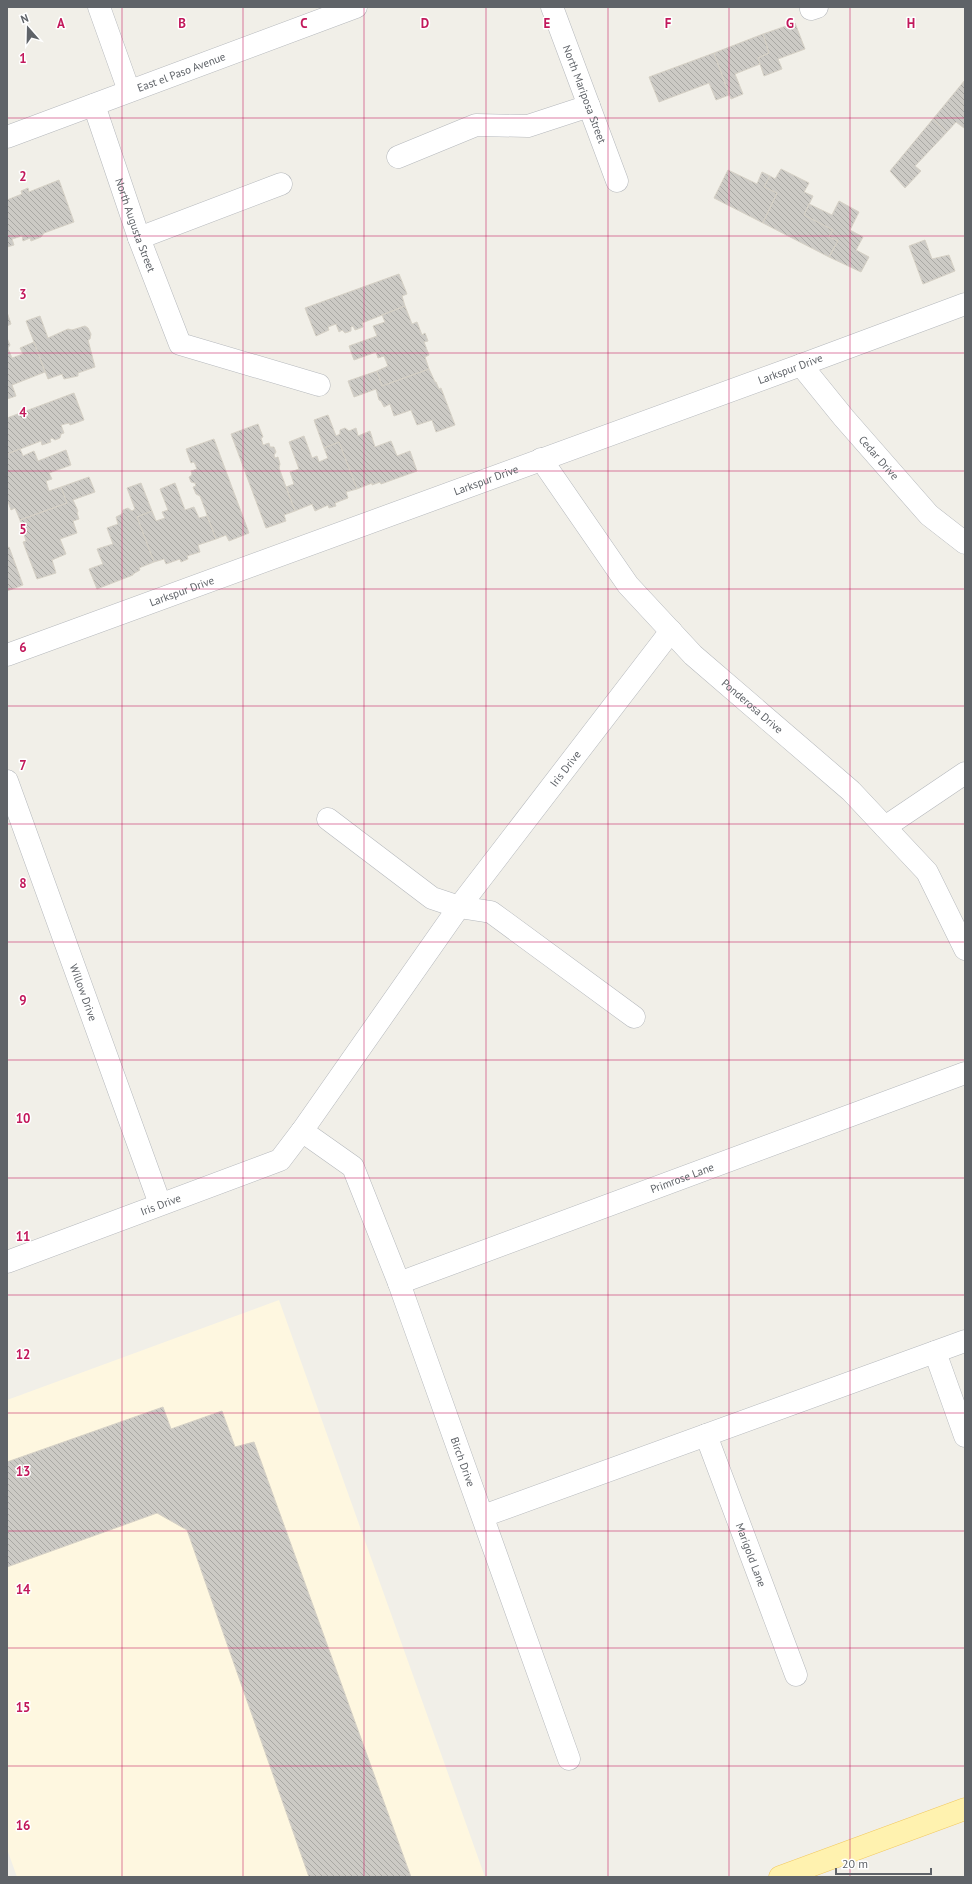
<svg xmlns="http://www.w3.org/2000/svg" width="972" height="1884" font-family="'PT Sans',sans-serif">
<style>
.commercial{fill:#fef7e0}
.building{fill:url(#building-back-hatch);stroke:#d6d1c6}
.lines{fill:none;stroke-linecap:round;stroke-linejoin:round}
.minor-casing{stroke:#b5b8bc;stroke-width:23}
.major-casing{stroke:#f2c960;stroke-width:23}
.minor{stroke:#fff;stroke-width:22}
.major{stroke:#fff2af;stroke-width:22}
.grid{fill:none;stroke:#c2185b;stroke-width:1;stroke-opacity:0.55}
.labels{text-anchor:middle;stroke-width:3;stroke-linejoin:round;paint-order:stroke}
.street-label{font-size:11px;fill:#5f6368;stroke:#fff}
.grid-label{font-size:13px;text-anchor:middle;font-weight:bold;fill:#c2185b;stroke:#fff;stroke-width:3;stroke-linejoin:round;paint-order:stroke}
</style>
<defs>
<pattern id="building-back-hatch" width="6" height="6" patternUnits="userSpaceOnUse"><rect width="6" height="6" fill="#cccac5"/><path d="M-1 5l2 2M0 0l6 6M5-1l2 2" fill="none" stroke="#a9a8a4"/></pattern>
</defs>
<rect width="100%" height="100%" fill="#f1efe8"/>
<!-- commercial -->
<path class="commercial" d="M279,1300l206,577h-468l-10,-28v-449z"/>
<!-- building -->
<path class="building" d="M795,23l10,26 -27,10 4,10 -18,7 -6,-18 11,-5 -6,-19z
M763,34l6,19 -11,5 2,6 -25,10 8,20 -12,5 -17,-46z
M714,53l15,42 -13,5 -7,-17 -50,19 -10,-25z
M965,80v46l-1,2 -8,-6 -9,10 -14,-13z
M933,119l14,13 -32,34 6,5 -16,17 -15,-17z
M781,169l28,14 -5,9 9,4 -9,19 29,15 -4,7 9,4 -9,16 -66,-34 14,-30 -13,-6 6,-11 5,3z
M728,170l29,14 5,-12 8,4 -6,11 13,6 -14,30 -49,-25z
M59,180l15,42 -30,11 -3,4 -10,4 -1,-3 -7,3 -1,-5 -10,3 2,6 -7,2v-47l15,-6 -1,-3 7,-3 1,4z
M839,201l20,11 -9,18 13,7 -7,13 13,7 -8,15 -32,-15 9,-16 -9,-4 4,-7 -29,-15 5,-11 23,11z
M925,240l7,19 17,-4 6,16 -32,13 -14,-38z
M399,274l8,20 -5,2 3,10 -43,17 1,4 -8,3 -2,-4 -2,1v4l-6,2 -3,-3 -3,2 -3,-8 -8,3 1,3 -13,6 -11,-28z
M405,306l7,18 5,-2 5,13 3,-2 3,8 -4,1 5,13 -4,2 4,12 -47,17 -5,-15 11,-5 -4,-10 -6,2 -2,-6 -22,8 -5,-14 28,-10 -4,-10 12,-4 -3,-7z
M7,312l4,12 -4,2z
M40,316l8,22 20,-9 4,1 13,-4 3,2 3,6 -1,5 -2,1 7,27 -17,6v3l-14,3 -2,-5 -14,5 -22,-58z
M7,338l3,7 -2,3 1,3 -2,1z
M34,342l11,30 -33,13 4,11 -9,3v-47l2,-1 3,7 11,-4 -3,-6z
M429,369l6,13h1l3,7 2,-1 14,37 -19,7 -4,-12 -15,5 -6,-15 -17,6 -4,-12 -6,3 -3,-6 -2,-1 -3,-11 -22,8 -6,-16 29,-10 5,15z
M74,393l10,27 -14,5 -1,-2 -8,2 3,8 -3,1 -1,4 -5,2 -3,-2 -2,1 1,3 -9,3 -1,-4 -34,13v-36z
M328,415l8,21 4,-2v-4l5,-2 4,3 7,-3 2,8 12,-5 5,16 16,-6 6,15 13,-5 7,20 -36,13 -1,-2 -8,3v-2l-15,6 -18,-47 -15,6 -10,-28z
M258,424l5,13 -2,1 2,7 6,-2 1,4h4l2,5 -2,3 1,3 3,-1 2,7 -1,4 16,43 -11,4 2,6 -20,7 -35,-94z
M304,436l8,22 5,-2 2,6 9,-4 -4,-10 15,-6 18,47 -11,3 2,6 -13,5 1,3 -7,2 -1,-3 -13,6 -3,-7 -17,7 -9,-24 8,-3 -4,-12 9,-3 -10,-27z
M214,439l35,94 -20,8 -3,-6 -10,4 -16,-43 -4,-2 -3,-7 3,-1 -1,-3 -4,-1 -2,-5 3,-2 -1,-4 6,-2 -3,-7 -3,1 -5,-14z
M20,449l3,7 11,-5 4,10 28,-11 5,15 -22,8 3,6 -6,2 3,10 12,-4 6,16 -47,17 -5,-12 -4,2 -4,-11v-45z
M89,477l6,15 -22,8 5,11 -1,2 2,6 -6,2 4,12 -17,6 6,15 -14,6 4,13 -19,6 -14,-37 3,-1 -6,-21 47,-17 -6,-16z
M141,483l11,28 -15,6 17,45 -15,6 1,2 -7,4v1l-36,14 -8,-20 14,-5 -6,-15 16,-5 -6,-16 11,-4 -2,-7 6,-3 1,-4 5,-2 4,3 3,-2 -8,-21z
M175,483l10,27 9,-3 5,11 8,-2 9,23 -18,6 2,7 -13,4 1,3 -7,3 -1,-3 -14,5 -2,-5 -10,3 -17,-45 15,-6 4,10 9,-3 -3,-6 6,-2 -8,-21z
M9,547l14,38 -16,6v-43z
M163,1407l8,22 51,-18 13,36 19,-5 157,435h-102l-122,-347 -30,-17 -150,54v-105z"/>
<g class="lines">
<defs>
<g id="minor">
<path d="M99,7l30,84"/>
<path id="s1" d="M552,7l65,174"/>
<path d="M811,9l6,-2"/>
<path id="s2" d="M94,105l45,133 41,106 139,41"/>
<path id="s3" d="M7,137l349,-130"/>
<path d="M398,157l78,-32 52,1 61,-20"/>
<path d="M139,238l142,-54"/>
<path id="s4" d="M801,365l43,53 85,97 36,28"/>
<path id="s5" d="M541,459l87,126 65,70 158,136 76,81 38,77"/>
<path id="s6" d="M7,655l794,-290 164,-61"/>
<path id="s7" d="M7,781l153,423"/>
<path d="M328,819l104,79 27,9 32,5 143,105"/>
<path d="M885,827l80,-54"/>
<path id="s8" d="M302,1131l157,-224 212,-276"/>
<path id="s9" d="M7,1262l273,-102 22,-29 51,36 46,116 170,476"/>
<path id="s10" d="M399,1283l566,-210"/>
<path d="M935,1352l30,84"/>
<path id="s11" d="M706,1435l90,240"/>
<path d="M483,1516l482,-175"/>
</g>
<path id="major" d="M780,1877l185,-68"/>
</defs>
<!-- minor casing -->
<use href="#minor" class="minor-casing"/>
<!-- major casing -->
<use href="#major" class="major-casing"/>
<!-- minor -->
<use href="#minor" class="minor"/>
<!-- major -->
<use href="#major" class="major"/>
</g>
<!-- grid -->
<path class="grid" d="M122,7v1870M243,7v1870M364,7v1870M486,7v1870M608,7v1870M729,7v1870M850,7v1870M7,118h958M7,236h958M7,353h958M7,471h958M7,589h958M7,706h958M7,824h958M7,942h958M7,1060h958M7,1178h958M7,1295h958M7,1413h958M7,1531h958M7,1648h958M7,1766h958"/>
<g class="labels">
<!-- street labels -->
<g class="street-label">
<text dy="4" stroke="none"><textPath href="#s3" startOffset="186">East el Paso Avenue</textPath></text>
<text dy="4" stroke="none"><textPath href="#s1" startOffset="93">North Mariposa Street</textPath></text>
<text dy="4" stroke="none"><textPath href="#s2" startOffset="127">North Augusta Street</textPath></text>
<text dy="4" stroke="none"><textPath href="#s6" startOffset="834">Larkspur Drive</textPath></text>
<text dy="4" stroke="none"><textPath href="#s4" startOffset="121">Cedar Drive</textPath></text>
<text dy="4" stroke="none"><textPath href="#s6" startOffset="510">Larkspur Drive</textPath></text>
<text dy="4" stroke="none"><textPath href="#s6" startOffset="186">Larkspur Drive</textPath></text>
<text dy="4" stroke="none"><textPath href="#s5" startOffset="327">Ponderosa Drive</textPath></text>
<text dy="4" stroke="none"><textPath href="#s8" startOffset="448">Iris Drive</textPath></text>
<text dy="4" stroke="none"><textPath href="#s7" startOffset="225">Willow Drive</textPath></text>
<text dy="4" stroke="none"><textPath href="#s10" startOffset="302">Primrose Lane</textPath></text>
<text dy="4" stroke="none"><textPath href="#s9" startOffset="164">Iris Drive</textPath></text>
<text dy="4" stroke="none"><textPath href="#s9" startOffset="705">Birch Drive</textPath></text>
<text dy="4" stroke="none"><textPath href="#s11" startOffset="128">Marigold Lane</textPath></text>
</g>
</g>
<g class="grid-label">
<text x="61" y="28">A</text>
<text x="182" y="28">B</text>
<text x="304" y="28">C</text>
<text x="425" y="28">D</text>
<text x="547" y="28">E</text>
<text x="668" y="28">F</text>
<text x="790" y="28">G</text>
<text x="911" y="28">H</text>
<text x="23" y="63">1</text>
<text x="23" y="181">2</text>
<text x="23" y="299">3</text>
<text x="23" y="417">4</text>
<text x="23" y="534">5</text>
<text x="23" y="652">6</text>
<text x="23" y="770">7</text>
<text x="23" y="888">8</text>
<text x="23" y="1005">9</text>
<text x="23" y="1123">10</text>
<text x="23" y="1241">11</text>
<text x="23" y="1359">12</text>
<text x="23" y="1476">13</text>
<text x="23" y="1594">14</text>
<text x="23" y="1712">15</text>
<text x="23" y="1830">16</text>
</g>
<!-- border -->
<rect width="972" height="1884" fill="none" stroke="#5f6368" stroke-width="16"/>
<!-- north arrow -->
<g transform="translate(28 28) rotate(340)" stroke="#ffffff" stroke-width="3" paint-order="stroke">
<path d="M0-3L7 15L0 10L-7 15Z" fill="#5f6368"/>
<text y="-6" font-size="11" font-weight="bold" text-anchor="middle" fill="#5f6368">N</text>
</g>
<!-- scale -->
<path d="M836 1868v6h95v-6" fill="none" stroke="#5f6368" stroke-width="2"/>
<text x="842" y="1868" font-size="12" fill="#5f6368" stroke="#ffffff" stroke-width="3" paint-order="stroke">20 m</text>
</svg>
